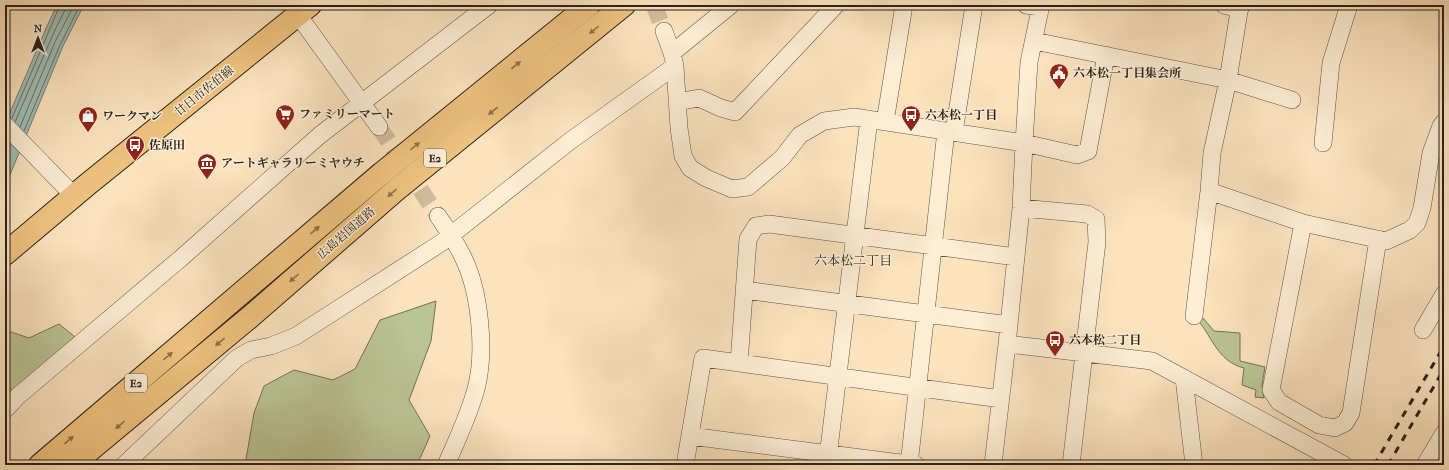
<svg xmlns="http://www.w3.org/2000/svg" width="1449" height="470" font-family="'IM FELL French Canon','Noto Serif JP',serif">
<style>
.green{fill:#bbc494;stroke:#727256}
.water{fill:#9fbdb6;stroke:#707f77}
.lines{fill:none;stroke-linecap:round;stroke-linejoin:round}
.shore{stroke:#646f67;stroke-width:1}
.minor-tunnel{stroke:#d1bc9d;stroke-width:17;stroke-dasharray:17 8;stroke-linecap:butt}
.minor-casing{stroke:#5e5242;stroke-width:18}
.major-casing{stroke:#2a2118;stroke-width:24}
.highway-casing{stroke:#2a2118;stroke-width:24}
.minor{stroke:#fcedd5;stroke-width:17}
.major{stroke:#eec27f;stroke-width:22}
.highway{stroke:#eec27f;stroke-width:22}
.rail{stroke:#2a2118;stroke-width:3;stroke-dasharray:7 7;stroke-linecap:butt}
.oneway{fill:#8c724c}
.labels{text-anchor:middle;stroke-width:3;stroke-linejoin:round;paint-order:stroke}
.shield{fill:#fcedd5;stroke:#695e51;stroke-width:1}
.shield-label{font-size:11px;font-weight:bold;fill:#2a2118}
.poi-label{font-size:12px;font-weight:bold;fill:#2a2118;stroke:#fcedd5;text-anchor:start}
.street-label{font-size:12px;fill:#2a2118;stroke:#fcedd5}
.neighbourhood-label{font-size:13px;fill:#2a2118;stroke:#fcedd5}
</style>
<rect width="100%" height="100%" fill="#fbe3be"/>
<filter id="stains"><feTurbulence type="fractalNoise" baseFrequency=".005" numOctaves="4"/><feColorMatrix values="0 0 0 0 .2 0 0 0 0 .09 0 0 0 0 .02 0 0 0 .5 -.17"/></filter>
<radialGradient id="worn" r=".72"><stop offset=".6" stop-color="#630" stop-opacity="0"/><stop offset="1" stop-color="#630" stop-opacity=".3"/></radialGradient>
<!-- green -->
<path class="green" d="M436,301l-5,40 -22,59 21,36 -13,29h-172l9,-52 10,-27 30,-16 39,10 22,-11 25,-49z
M1194,316l10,3 10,12 26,2v28l25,6 -3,18 2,13 -9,-1 1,-7 -14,-5 2,-17c-28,-7 -32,-34 -50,-52z
M59,324l16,13 -61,54 -9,-6v-55l24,8z"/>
<!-- water -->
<path class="water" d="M57,5h27l-21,41 -58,141v-63l42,-98z"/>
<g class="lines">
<!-- shore -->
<path class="shore" d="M12,118l48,-113
M15,122l40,-92 10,-20 1,-5
M20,127l35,-85 19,-37
M24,131l36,-86 20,-40"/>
<!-- minor-tunnel -->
<path class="minor-tunnel" d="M654,5l10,26
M379,127l59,89"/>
<defs>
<path id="minor" d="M1026,5l14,2
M1041,5l-12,57 -5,81 53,12 11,-4 18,-96
M1224,5l16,4
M298,15l81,112
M664,31l8,22 3,13 4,62 4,28 7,12 16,10 26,11 16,-2 34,-29 18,-23 24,-14 30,-4 170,26 -3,65 -14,136 145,17 192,104
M1034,41l194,39 64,20
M672,53l59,-48
M677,102l22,-4 22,10 14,4 101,-107
M885,122l19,-117
M5,125l69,71
M954,132l20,-127
M1323,143l8,-80 18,-58
M1209,191l94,32 83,18 24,-11 7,-7 5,-15 9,-55 10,-27 3,-4
M1021,208l66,6 9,5 1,23 -26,223
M438,216c9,13 17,25 24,39 18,35 24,96 14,134 -7,26 -19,51 -30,76
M1303,223l-32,167 8,12 40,23 16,3 10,-5 6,-10 27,-174
M744,290l265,35
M1194,316l15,-125 3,-38 16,-73 12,-75
M1423,330l21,-36
M739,363l9,-124 8,-13 13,-2 247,33
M1184,378l10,87
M5,410l13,-14 162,-137 140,-124 169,-130
M690,436l226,29
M124,465l113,-107 14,-8 20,-4 25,-10 145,-93 129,-102 105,-75
M685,465l18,-107 298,41
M827,465l42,-346
M909,465l37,-334
M993,465l14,-121
M1425,465l19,-32"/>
<path id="major" d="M5,254l83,-70 222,-179"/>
<path id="highway" d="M40,465l342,-292 207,-168
M72,465l178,-148 146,-127 228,-185"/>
</defs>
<!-- minor casing -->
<use href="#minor" class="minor-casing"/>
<!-- major casing -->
<use href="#major" class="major-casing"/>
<!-- highway casing -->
<use href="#highway" class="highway-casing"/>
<!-- minor -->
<use href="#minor" class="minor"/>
<!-- major -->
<use href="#major" class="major"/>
<!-- highway -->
<use href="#highway" class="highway"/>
<!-- rail -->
<path class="rail" d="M1374,465l70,-119
M1388,465l56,-96"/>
</g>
<!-- one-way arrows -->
<defs><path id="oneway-solid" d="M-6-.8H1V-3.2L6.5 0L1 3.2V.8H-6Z"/></defs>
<g class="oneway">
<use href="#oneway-solid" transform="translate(594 30) rotate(141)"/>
<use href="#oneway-solid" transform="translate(516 65) rotate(-39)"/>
<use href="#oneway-solid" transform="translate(493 111) rotate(141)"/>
<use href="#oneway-solid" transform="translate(415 146) rotate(-39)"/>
<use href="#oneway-solid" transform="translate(392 193) rotate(139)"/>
<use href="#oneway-solid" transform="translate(315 230) rotate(-41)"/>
<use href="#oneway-solid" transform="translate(294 278) rotate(139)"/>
<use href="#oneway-solid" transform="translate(220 342) rotate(140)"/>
<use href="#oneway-solid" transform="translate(168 356) rotate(-40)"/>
<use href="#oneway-solid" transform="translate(120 425) rotate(140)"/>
<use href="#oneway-solid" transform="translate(69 440) rotate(-40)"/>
</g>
<!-- icons -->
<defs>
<symbol id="civic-pin" viewBox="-11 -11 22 30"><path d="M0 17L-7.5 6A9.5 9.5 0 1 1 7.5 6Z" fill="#8f2418" stroke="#fcedd5"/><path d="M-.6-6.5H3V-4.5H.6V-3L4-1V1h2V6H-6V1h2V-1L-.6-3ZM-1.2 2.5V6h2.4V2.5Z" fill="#fff"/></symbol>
<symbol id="supermarket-pin" viewBox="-11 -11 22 30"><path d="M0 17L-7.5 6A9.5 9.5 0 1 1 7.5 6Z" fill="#8f2418" stroke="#fcedd5"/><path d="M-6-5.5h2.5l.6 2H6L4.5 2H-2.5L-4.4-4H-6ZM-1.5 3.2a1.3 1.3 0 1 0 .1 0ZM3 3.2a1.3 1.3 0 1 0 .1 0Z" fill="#fff"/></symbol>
<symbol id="bus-pin" viewBox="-11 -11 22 30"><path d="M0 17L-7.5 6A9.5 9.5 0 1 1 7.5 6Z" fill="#8f2418" stroke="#fcedd5"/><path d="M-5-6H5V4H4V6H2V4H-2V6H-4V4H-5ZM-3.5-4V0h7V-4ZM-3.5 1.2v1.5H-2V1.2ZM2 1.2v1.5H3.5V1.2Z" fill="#fff"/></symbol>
<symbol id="shop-pin" viewBox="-11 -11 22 30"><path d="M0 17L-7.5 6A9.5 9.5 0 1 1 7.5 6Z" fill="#8f2418" stroke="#fcedd5"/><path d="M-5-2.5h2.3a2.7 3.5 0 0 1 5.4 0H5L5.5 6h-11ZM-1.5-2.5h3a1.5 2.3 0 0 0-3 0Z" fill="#fff"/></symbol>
<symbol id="museum-pin" viewBox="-11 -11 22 30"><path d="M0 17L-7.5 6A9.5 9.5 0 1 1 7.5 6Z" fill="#8f2418" stroke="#fcedd5"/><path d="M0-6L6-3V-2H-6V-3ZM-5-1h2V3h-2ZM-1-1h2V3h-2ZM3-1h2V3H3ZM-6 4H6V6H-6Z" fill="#fff"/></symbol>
</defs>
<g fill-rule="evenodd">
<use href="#civic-pin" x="1048" y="62" width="22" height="30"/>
<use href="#supermarket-pin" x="274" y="103" width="22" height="30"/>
<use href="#bus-pin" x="900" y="104" width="22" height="30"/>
<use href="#shop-pin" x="77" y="105" width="22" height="30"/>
<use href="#bus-pin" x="124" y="134" width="22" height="30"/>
<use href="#museum-pin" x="196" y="152" width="22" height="30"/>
<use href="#bus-pin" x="1044" y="329" width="22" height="30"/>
</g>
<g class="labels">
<!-- shield labels -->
<g class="shield">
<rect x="424" y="149" width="22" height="18" rx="3"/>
<rect x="125" y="374" width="22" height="18" rx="3"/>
</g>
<g class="shield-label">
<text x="435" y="162">E2</text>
<text x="136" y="387">E2</text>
</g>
<!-- poi labels -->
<g class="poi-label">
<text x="1073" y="77">六本松一丁目集会所</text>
<text x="299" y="118">ファミリーマート</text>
<text x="925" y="119">六本松一丁目</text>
<text x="102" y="120">ワークマン</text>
<text x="149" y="149">佐原田</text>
<text x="221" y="167">アートギャラリーミヤウチ</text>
<text x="1069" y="344">六本松二丁目</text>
</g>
<!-- street labels -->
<g class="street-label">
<text transform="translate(204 91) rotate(-39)" y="4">廿日市佐伯線</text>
<text transform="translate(346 233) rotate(-41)" y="4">広島岩国道路</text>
</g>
<!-- neighbourhood labels -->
<g class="neighbourhood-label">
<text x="853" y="265">六本松二丁目</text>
</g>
</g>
<!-- margin -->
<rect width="1449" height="470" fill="none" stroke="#fbe3be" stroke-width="20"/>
<rect x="6" y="6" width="1437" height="458" fill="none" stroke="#2a2118" stroke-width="2"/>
<rect x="10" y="10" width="1429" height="450" fill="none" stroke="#2a2118"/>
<!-- north arrow -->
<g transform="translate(38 38)" stroke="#fcedd5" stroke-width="3" paint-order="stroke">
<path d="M0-3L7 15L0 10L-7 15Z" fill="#2a2118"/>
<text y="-6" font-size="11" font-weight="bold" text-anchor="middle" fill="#2a2118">N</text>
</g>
<rect width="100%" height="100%" filter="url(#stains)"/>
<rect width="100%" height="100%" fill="url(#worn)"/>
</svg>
